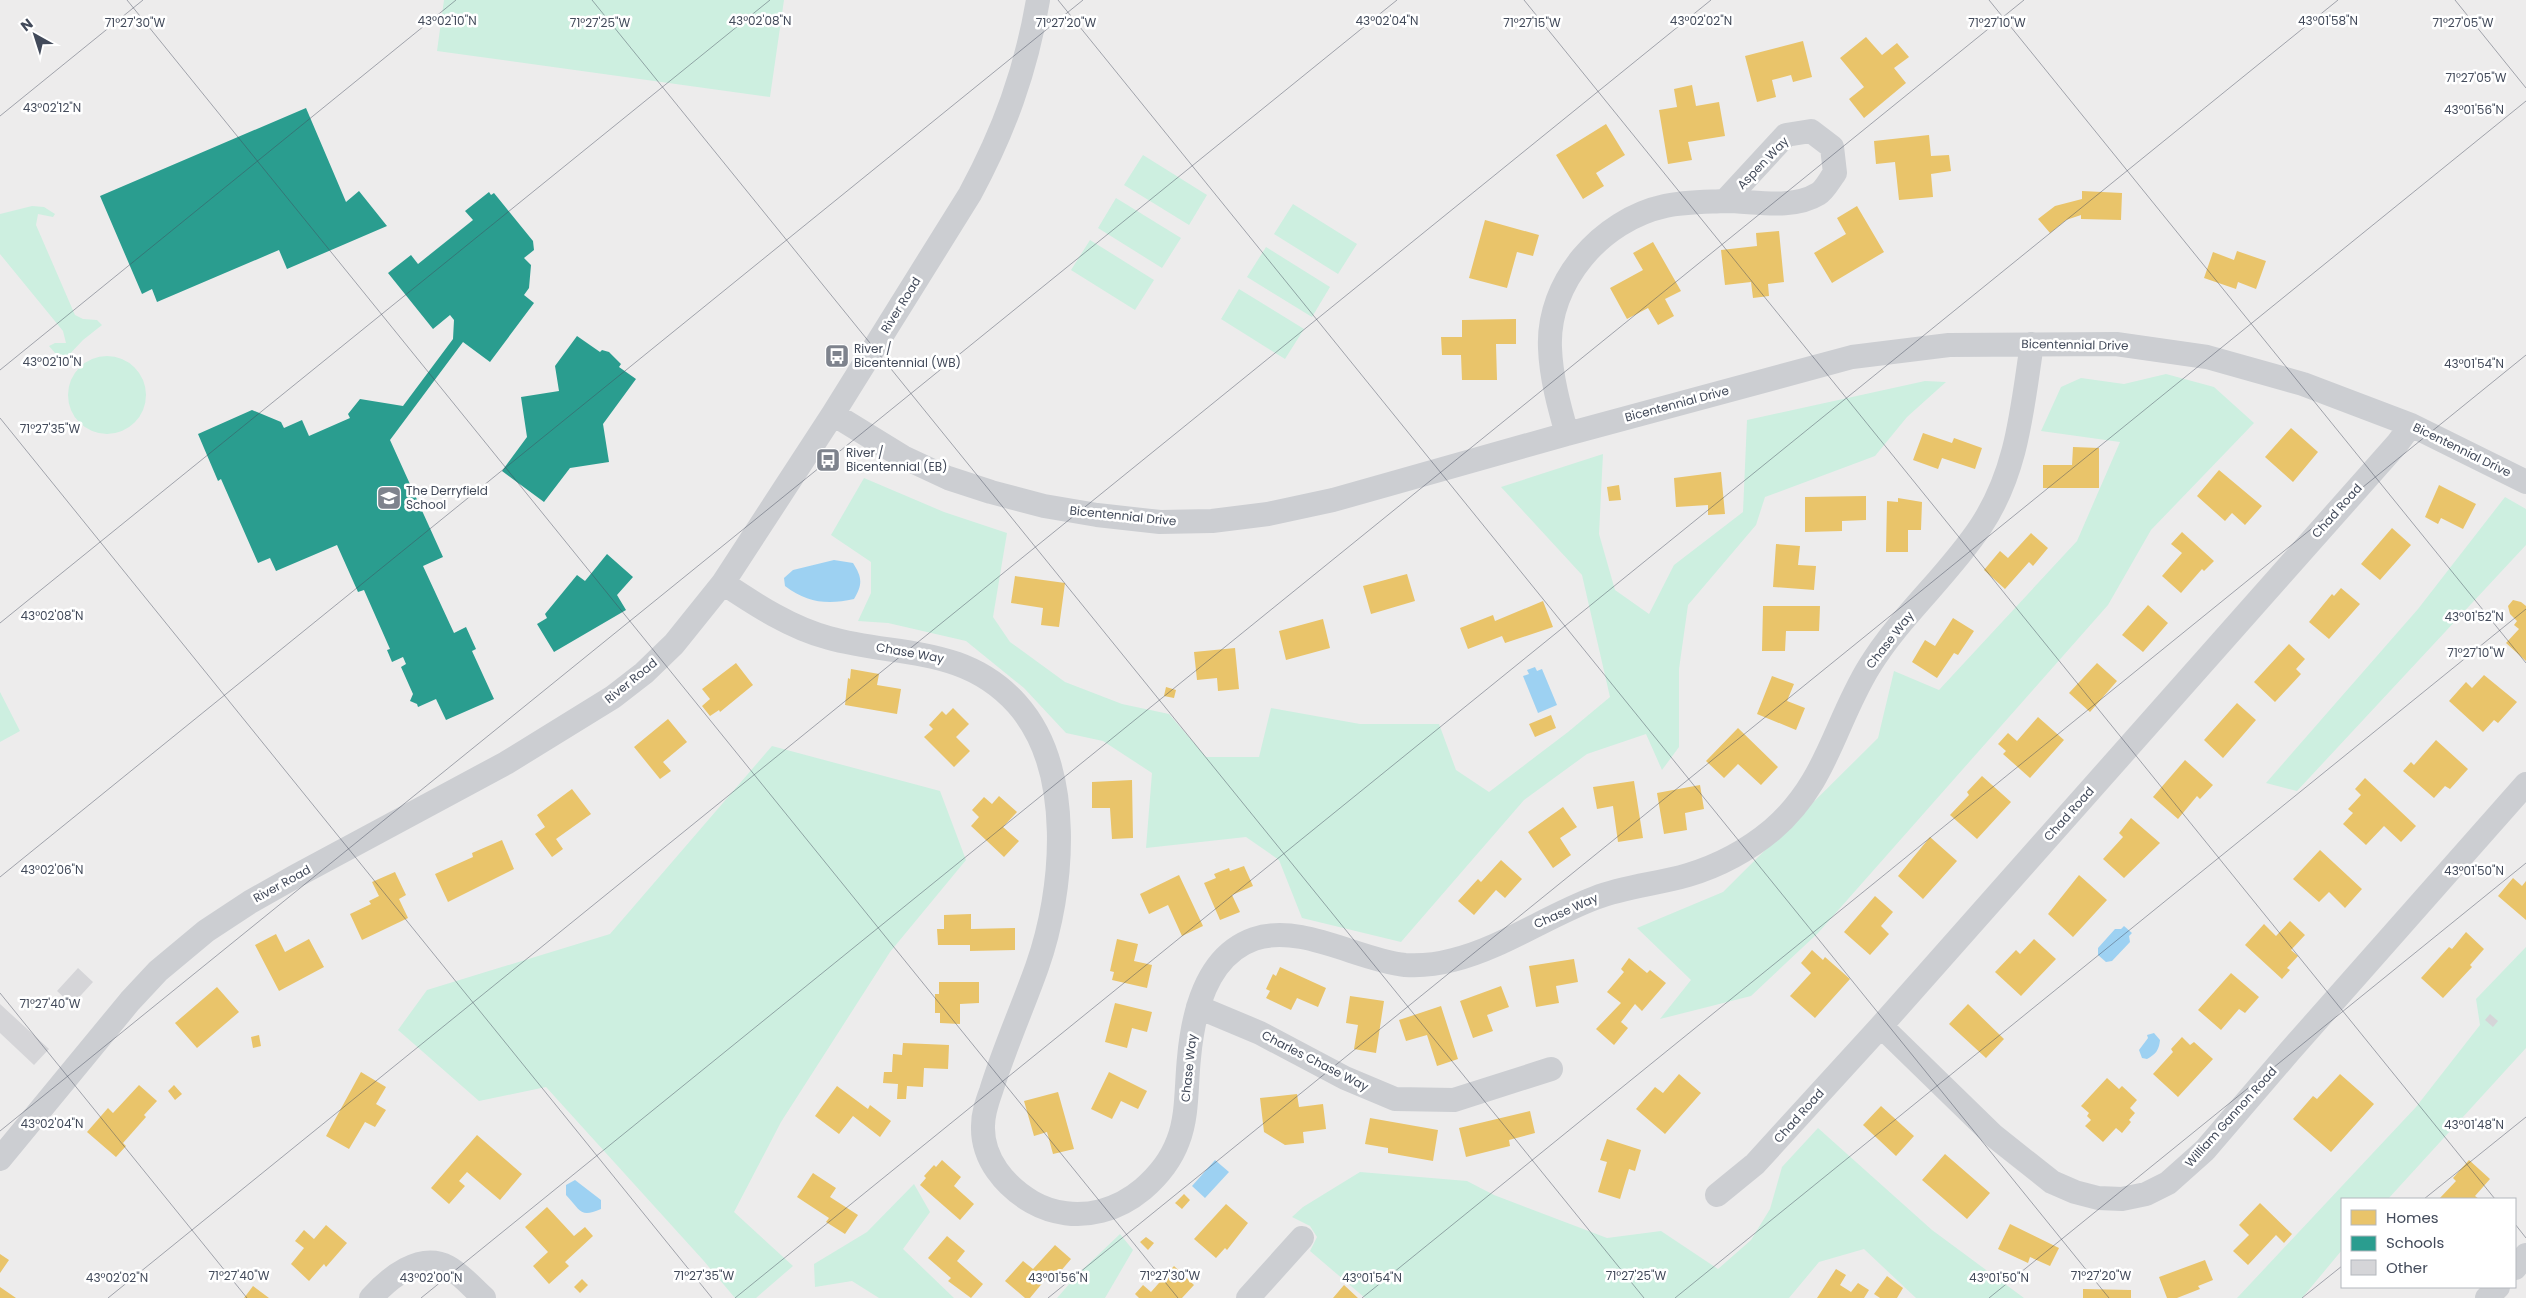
<svg xmlns="http://www.w3.org/2000/svg" width="2526" height="1298" font-family="Poppins,sans-serif">
<style>
.green{fill:#cdefe0}
.water{fill:#9dd1f2}
.homes{fill:#e9c46a}
.schools{fill:#2a9d8f}
.building{fill:#d5d5d8}
.lines{fill:none;stroke-linecap:round;stroke-linejoin:round}
.minor{stroke:#ccced2;stroke-width:24}
.ticks{fill:none;stroke:#424a5a;stroke-width:1;stroke-opacity:0.45}
.labels{text-anchor:middle;stroke-width:5;stroke-linejoin:round;paint-order:stroke}
.street-label{font-size:12px;fill:#424a5a;stroke:#fff}
.poi-label{font-size:12px;fill:#424a5a;stroke:#fff;text-anchor:start}
.ticks-label{font-size:12px;text-anchor:middle;fill:#424a5a;stroke:#fff;stroke-width:5;stroke-linejoin:round;paint-order:stroke}
</style>
<rect width="100%" height="100%" fill="#edecec"/>
<!-- green -->
<path class="green" d="M444,0h340l-14,97 -333,-46z
M1143,155l64,40 -18,30 -65,-40z
M1116,198l65,40 -19,30 -64,-40z
M1293,204l64,40 -19,30 -64,-40z
M32,206l12,1 11,7 -2,3 -15,-3 -2,11 39,90 8,4 14,1 5,5 -19,15 -18,19 -4,1 -12,-14 6,-3h11l-3,-12 -63,-77v-40z
M1090,240l64,40 -19,30 -64,-40z
M1266,247l64,40 -18,30 -65,-40z
M1239,289l65,40 -19,30 -64,-40z
M68 395a39 39 0 1 1 78 0a39 39 0 1 1-78 0Z
M2166,374l48,13 40,36 -103,107 -43,75 -290,328 -67,63 -91,23 31,-39 -54,-52 86,-36 155,-154 16,-67 45,19 138,-149 43,-99 -79,-11 20,-44 20,-9 43,6z
M1925,381l21,1 -39,35 -32,39 -110,41 -9,28 -68,80 -9,64v78l-17,23 -16,-36 -59,20 -63,46 -123,142 -99,-24 -23,-58 -33,-23 -100,11 6,-75 -49,-32 -37,-8 -42,-45 -58,-47 -78,-18 -30,-2 13,-28v-31l-40,-27 33,-57 80,34 63,21 -14,84 17,25 55,40 57,22 47,10 37,43h53l12,-49 89,16h79l17,46 33,22 79,-60 42,-35 -28,-122 -81,-88 102,-33 -4,80 16,56 34,24 25,-49 69,-53 4,-92z
M2505,497l21,12v36l-229,246 -31,-8 152,-174z
M0,692l20,39 -20,11z
M772,746l168,45 26,69 -76,92 -109,170 -47,90 59,54 -37,32h-21l-32,-38 -157,-173 -67,14 -81,-71 29,-40 183,-56z
M2526,947v101l-138,151h-46v51l-40,48h-65l179,-191 64,-82 -4,-26z
M1818,1128l114,102 92,68h-108l-52,-49 -45,13 -30,36h-424l-55,-47 7,-14 -7,-11 -18,-9 11,-10 57,-35 107,9 27,14 113,43 54,-7 57,38 33,-29 19,-31 12,-42z
M914,1184l16,28 -27,37 51,49h-75l-27,-17 -37,6 -1,-23 53,-32z
M1120,1234l13,16 -28,48h-48l20,-23z"/>
<!-- water -->
<path class="water" d="M834,560l19,3c9,14 10,21 1,36 -26,6 -47,4 -69,-13l-1,-8 9,-8z
M1535,667l2,4 5,-2 15,36 -19,8 -15,-37 6,-2 -2,-4z
M2124,926l8,7 -3,3 1,6 -18,19 -6,1 -8,-7v-7l17,-19h6z
M2154,1033l6,7c-1,10 -4,14 -13,19l-5,-1 -3,-8 9,-12 -1,-3z
M1215,1160l14,12 -24,26 -13,-12z
M575,1180l26,20v9c-21,9 -20,2 -35,-14v-10z"/>
<!-- homes -->
<path class="homes" d="M1866,37l16,18 15,-12 12,14 -15,11 12,15 -42,35 -15,-19 15,-12 -24,-29z
M1803,41l9,36 -19,5 -2,-7 -19,5 4,17 -19,5 -12,-46z
M1692,85l4,21 23,-4 6,34 -37,6 4,18 -24,4 -9,-54 18,-3 -3,-18z
M1606,124l19,31 -29,18 8,13 -21,13 -27,-44z
M1929,135l2,21 18,-1 2,16 -20,3 2,23 -34,3 -4,-38 -19,2 -2,-23z
M2082,191l40,2 -1,27 -40,-1v-4l-15,5 -16,13 -12,-14 17,-13 27,-7z
M1857,206l27,46 -52,31 -18,-30 32,-19 -9,-16z
M1485,220l54,15 -6,21 -16,-4 -10,36 -38,-10z
M1779,231l5,51 -16,2 1,12 -16,2 -2,-16 -26,3 -4,-35 36,-4 -1,-13z
M1653,242l28,49 -16,8 9,17 -16,9 -10,-17 -21,11 -17,-31 33,-18 -10,-17z
M2237,251l29,10 -10,28 -18,-7 -2,7 -32,-11 9,-26 21,8z
M1516,319v25h-20l1,36h-35l-1,-25h-19l-1,-18h21v-17z
M2291,428l27,24 -25,30 -28,-25z
M1923,433l29,10 2,-5 28,10 -7,21 -33,-11 -4,11 -25,-9z
M2073,447l26,1v40h-56v-23h29z
M2219,470l43,36 -17,19 -13,-12 -7,8 -28,-25z
M1721,472l4,42 -17,1v-10l-32,2 -2,-29z
M1619,485l2,15 -12,1 -2,-14z
M2439,485l37,19 -13,25 -22,-11 -3,6 -13,-7z
M1866,496v24l-24,1v10l-37,1v-35z
M1898,498l24,4 -1,28h-13v22h-22l1,-51 11,1z
M2392,528l19,17 -31,35 -19,-16z
M2182,532l32,29 -10,10 -2,-2 -21,24 -19,-17 20,-23 -11,-9z
M2031,533l17,15 -15,18 -4,-4 -24,27 -21,-19 16,-19 8,7z
M1776,544l24,2 -2,19 18,1 -2,24 -41,-3z
M1407,574l8,27 -44,13 -8,-28z
M1015,576l50,7 -6,44 -18,-2 2,-17 -32,-5z
M2341,588l19,16 -31,35 -20,-17 23,-28 2,2z
M2513,600l8,2 5,4v55l-20,-18 13,-14 -5,-4 3,-4 -7,-7 -2,-8z
M1543,601l10,26 -48,16 -3,-7 -34,13 -8,-21 33,-13 2,6z
M2148,605l20,18 -25,29 -21,-17z
M1763,606h57l-1,25h-33l-1,20h-23z
M1953,618l21,13 -16,24 -4,-2 -17,25 -25,-16 13,-22 10,6z
M1323,619l7,29 -44,12 -7,-29z
M2289,644l16,15 -9,10 5,5 -26,28 -21,-20z
M1235,648l4,41 -21,2 -1,-13 -20,2 -3,-28z
M736,663l17,22 -33,27 -1,-2 -9,6 -8,-10 8,-7 -8,-10z
M2097,663l20,18 -27,31 -21,-19z
M851,669l28,5 -2,11 24,4 -4,25 -52,-9 3,-27 2,1z
M2484,675l33,27 -19,21 -4,-3 -11,12 -34,-31 17,-19 6,6z
M1772,676l22,8 -7,17 18,7 -9,22 -39,-16z
M1166,687l10,3 -2,8 -10,-2z
M2237,703l19,17 -33,38 -19,-18z
M953,708l16,16 -13,13 14,14 -16,16 -30,-30 9,-8 -4,-4 13,-14 4,4z
M1551,715l5,13 -21,9 -6,-13z
M2038,717l26,23 -34,38 -27,-24 3,-3 -8,-7 10,-11 9,8z
M668,719l19,23 -24,20 8,9 -11,8 -26,-32z
M1738,728l40,39 -17,18 -23,-21 -14,14 -18,-17z
M2436,740l32,29 -18,20 -5,-3 -11,12 -31,-27 8,-9 3,3z
M2185,760l28,25 -13,14 -3,-3 -19,23 -25,-22z
M1982,776l29,26 -34,37 -27,-24 19,-20 -2,-3z
M2365,778l51,48 -15,16 -17,-16 -18,19 -23,-21 10,-11 -5,-4 13,-14 -6,-6z
M1132,780l1,58 -21,1 -2,-31h-18v-26z
M1634,781l9,57 -25,4 -5,-36 -16,3 -4,-22z
M1700,785l4,24 -19,4 2,17 -23,4 -7,-41z
M572,789l19,25 -35,25 7,10 -11,8 -17,-23 10,-7 -8,-12z
M999,796l18,16 -14,15 16,14 -15,16 -33,-31 8,-9 -7,-7 12,-13 8,7z
M1563,807l14,20 -17,11 11,17 -18,13 -25,-36z
M2131,818l29,25 -36,35 -21,-19 20,-22 -4,-4z
M1930,837l27,24 -34,38 -25,-23z
M502,840l12,29 -66,33 -13,-28 38,-17 -1,-4z
M2320,850l42,39 -17,19 -16,-16 -10,10 -26,-23z
M1501,860l21,19 -17,19 -9,-8 -22,25 -16,-14 20,-22 3,3z
M1244,866l9,20 -21,9 8,17 -20,8 -16,-37 12,-5 -2,-4 15,-6 1,3z
M395,872l11,23 -7,4 9,19 -46,22 -12,-26 21,-10 -2,-3 10,-5 -7,-14z
M1179,875l24,51 -21,10 -14,-31 -19,9 -9,-20z
M2079,875l28,25 -34,37 -25,-23z
M2513,878l9,8 4,-5v39l-28,-24z
M1875,896l18,16 -12,14 8,8 -19,21 -26,-23z
M971,914v15l44,-1v22l-45,1v-6h-32l-1,-16h7v-14z
M2290,921l15,14 -14,15 7,6 -11,12 3,2 -8,9 -37,-34 19,-21 12,12z
M2466,932l18,17 -14,16 2,2 -29,31 -22,-20 28,-31 3,2z
M276,934l9,18 24,-13 15,28 -45,24 -24,-46z
M1117,939l21,5 -4,17 18,4 -5,23 -35,-8 2,-8 -4,-1z
M2034,939l22,20 -35,37 -26,-24 21,-22 4,4z
M1812,950l11,10 2,-3 25,22 -35,39 -25,-22 21,-23 -10,-10z
M1629,958l18,15 3,-3 16,13 -24,28 -7,-7 -14,18 7,6 -14,17 -18,-16 25,-26 -14,-11 17,-20 -3,-3z
M1574,959l4,23 -22,4 3,17 -23,4 -7,-41z
M1280,967l46,21 -8,19 -21,-9 -6,12 -25,-12 4,-7 -4,-2 7,-15 3,2z
M2231,973l28,24 -14,16 -6,-4 -18,21 -23,-20z
M939,982h40v21l-19,1v20l-20,-1v-10h-5v-19h4z
M1501,986l8,21 -22,8 6,16 -20,7 -13,-37z
M217,987l22,25 -42,36 -22,-25z
M1350,996l34,5 -8,52 -22,-4 4,-24 -12,-2z
M1115,1003l37,9 -5,20 -15,-4 -5,20 -22,-6z
M1968,1004l36,35 -18,19 -37,-34z
M1441,1006l17,53 -21,7 -10,-31 -21,6 -7,-21z
M259,1035l2,11 -8,2 -2,-11z
M2182,1037l8,8 4,-3 19,17 -35,38 -25,-23 20,-22 -2,-3z
M903,1043l46,2 -1,24 -24,-1 -1,19 -16,-1 -1,13h-9l1,-15 -15,-1 1,-11h8l1,-18 9,1z
M361,1072l25,15 -10,17 10,6 -11,17 -10,-5 -16,27 -23,-13z
M1109,1072l38,19 -9,18 -17,-8 -9,18 -21,-10z
M1679,1074l22,19 -36,41 -29,-25 19,-22 8,6z
M2340,1074l34,30 -43,48 -38,-33 20,-23 4,3z
M2107,1078l12,11 3,-3 15,14 -7,8 5,5 -6,7 2,2 -9,11 -6,-5 -13,14 -18,-16 6,-6 -4,-4 2,-3 -8,-7z
M139,1085l18,16 -13,14 2,2 -23,26 3,3 -10,11 -29,-25 21,-24 5,5z
M174,1085l8,9 -7,6 -7,-9z
M837,1086l31,23 2,-4 21,16 -11,16 -27,-21 -14,18 -24,-18z
M1058,1092l16,57 -21,5 -6,-22 -13,4 -10,-35z
M1297,1094l2,13 24,-3 3,25 -23,3 1,11 -19,2 -21,-13 -4,-34z
M1881,1106l33,30 -18,20 -33,-31z
M1530,1111l5,22 -26,7 1,6 -44,11 -7,-29z
M1370,1118l68,12 -5,31 -45,-8v-5l-23,-4z
M477,1135l45,39 -22,26 -33,-28 -8,9 6,5 -16,18 -18,-16z
M1607,1139l34,11 -6,21 -6,-2 -9,30 -22,-7 9,-30 -7,-2z
M1945,1154l45,39 -23,26 -45,-39z
M942,1160l19,17 -7,9 20,18 -14,16 -40,-35 6,-7 -2,-2 10,-11 2,2z
M2469,1160l21,19 -15,17 4,3h-40l17,-18 -3,-3z
M813,1173l23,15 -6,9 28,18 -13,19 -19,-12 3,-4 -32,-21z
M1184,1194l6,6 -8,9 -7,-6z
M2260,1203l32,31 -8,9 -8,-8 -28,30 -15,-14 16,-16 -10,-10z
M1226,1204l22,19 -21,27 -2,-2 -9,10 -22,-19z
M547,1207l27,29 11,-9 8,9 -28,26 4,4 -20,18 -16,-18 15,-14 -23,-25z
M2010,1224l49,24 -9,18 -20,-9 -2,6 -30,-14z
M326,1225l21,18 -21,24 -2,-3 -15,17 -18,-17 13,-16 -9,-7 9,-11 10,9z
M947,1236l18,15 -8,10 26,23 -12,14 -23,-17 3,-3 -23,-20z
M1146,1237l8,6 -6,7 -8,-8z
M1055,1245l16,14 -17,20 -5,-4 -19,23h-5l-20,-17 18,-20 10,8z
M0,1254l9,6 -9,13z
M2205,1260l8,20 -15,6 2,3 -23,9h-10l-8,-21z
M1174,1266l20,19 -12,13h-43l-4,-4 8,-9 8,7z
M1836,1269l10,6 -6,10 11,7 7,-9 11,7 -5,8h-47z
M1887,1276l16,12 -6,10h-17l-6,-4z
M582,1279l6,6 -8,8 -6,-6z
M1344,1285l14,13h-25z
M253,1286l16,12h-25z
M0,1287l16,11h-16z
M2083,1289l48,1v8h-48z"/>
<!-- schools -->
<path class="schools" d="M306,108l40,94 13,-11 28,35 -100,43 -8,-19 -122,52 -5,-13 -10,5 -42,-98z
M489,192l2,3 3,-2 39,48 1,9 -10,8 7,7 -2,23 -5,7 10,8 -44,59 -27,-20 -73,98 53,117 -20,9 31,67 12,-6 10,22 -4,2 22,48 -48,21 -10,-21 -18,8 -1,-3 -7,-3 3,-7 -12,-27 5,-3 -3,-7 -11,5 -5,-12 3,-1 -26,-59 -6,2 -21,-47 -61,26 -6,-13 -12,5 -37,-84 -3,2 -20,-47 54,-24 29,12 3,6 18,-8 7,16 41,-18 -2,-4 12,-15 43,7 50,-67 1,-19 -4,-5 -17,14 -45,-56 23,-18 7,9 55,-44 -8,-9z
M577,336l23,16 2,-2 7,2 12,12 -2,3 17,12 -33,45 6,38 -39,6 -26,34 -42,-31 25,-34 -6,-40 38,-6 -4,-25z
M607,554l26,23 -16,18 9,15 -72,42 -17,-28 10,-6 -2,-4 32,-39 8,6z"/>
<!-- building -->
<path class="building" d="M78,968l15,14 -21,23 -15,-14z
M0,1004l49,45 -15,16 -34,-32z
M2490,1014l8,7 -5,6 -8,-7z"/>
<g class="lines">
<!-- minor -->
<path class="minor" d="M833,414l70,43 45,21 43,14 53,14 53,9 63,7 52,-1 56,-7 65,-14 234,-66 285,-77 97,-12 167,-1 91,13 96,27 108,41 115,57
M1567,434c-8,-28 -16,-57 -17,-86 -3,-66 51,-128 115,-142 18,-4 41,-4 60,-5 29,0 67,9 93,-7 7,-4 12,-15 17,-21l-3,-26 -21,-16 -25,4 -61,66
M723,583c33,22 68,45 106,55 68,19 135,7 188,66 58,65 47,187 20,263 -15,42 -33,82 -46,124 -4,11 -8,22 -8,35 -1,33 22,60 49,76 21,12 46,15 69,9 16,-4 30,-12 42,-22 15,-13 28,-29 35,-48 10,-25 8,-56 11,-83 4,-45 17,-102 65,-119 47,-16 104,21 151,26 15,1 33,-1 48,-5 49,-12 94,-44 142,-62 30,-12 63,-14 93,-23 30,-9 60,-25 84,-45 55,-47 62,-106 97,-163 31,-51 79,-91 112,-141 37,-56 41,-118 51,-182
M1198,1007l62,26 85,45 50,21 59,1 97,-31
M1881,1026l113,110 58,46 23,10 23,6 24,1 24,-5 22,-11 37,-33 84,-98 237,-268
M0,1159l130,-158 28,-30 48,-40 44,-29 46,-26 210,-113 107,-66 31,-24 30,-29 49,-61 110,-169 137,-220c34,-63 56,-123 68,-194
M1717,1195l38,-31 126,-138 516,-582 14,-19
M2515,1268l11,-13
M371,1298c18,-20 49,-46 77,-31 13,7 25,21 36,31
M1248,1298l54,-60
M2487,1298l11,-11"/>
</g>
<!-- ticks -->
<path class="ticks" d="M127,0l1051,1298M592,0l1052,1298M1058,0l1051,1298M1524,0l971,1199M1989,0l537,663M2455,0l71,88M0,116l143,-116M0,370l456,-370M0,418l712,880M0,623l770,-623M0,877l1083,-877M0,993l247,305M0,1131l1397,-1131M2424,1199l102,-82M2515,1224l11,14M108,1298l1603,-1298M421,1298l1603,-1298M735,1298l1603,-1298M1048,1298l1478,-1197M1362,1298l1164,-943M1675,1298l851,-689M1989,1298l537,-435M2302,1298l40,-32"/>
<!-- icons -->
<defs>
<symbol id="bus-square" viewBox="-11 -11 22 22"><rect x="-9" y="-9" width="18" height="18" rx="4" fill="#7e838d" stroke="#fff"/><path d="M-5-6H5V4H4V6H2V4H-2V6H-4V4H-5ZM-3.5-4V0h7V-4ZM-3.5 1.2v1.5H-2V1.2ZM2 1.2v1.5H3.5V1.2Z" fill="#fff"/></symbol>
<symbol id="school-square" viewBox="-11 -11 22 22"><rect x="-9" y="-9" width="18" height="18" rx="4" fill="#7e838d" stroke="#fff"/><path d="M0-5L7-2L0 1L-7-2ZM-4 1L0 2.5L4 1V4Q0 6-4 4Z" fill="#fff"/></symbol>
</defs>
<g fill-rule="evenodd">
<use href="#bus-square" x="823" y="342" width="28" height="28"/>
<use href="#bus-square" x="814" y="446" width="28" height="28"/>
<use href="#school-square" x="375" y="484" width="28" height="28"/>
</g>
<g class="labels">
<!-- street labels -->
<g class="street-label">
<text transform="translate(1763 163) rotate(-46)" y="4">Aspen Way</text>
<text transform="translate(901 305) rotate(-58)" y="4">River Road</text>
<text transform="translate(2075 345) rotate(1)" y="4">Bicentennial Drive</text>
<text transform="translate(1677 404) rotate(-15)" y="4">Bicentennial Drive</text>
<text transform="translate(2462 450) rotate(26)" y="4">Bicentennial Drive</text>
<text transform="translate(2337 511) rotate(-48)" y="4">Chad Road</text>
<text transform="translate(1123 516) rotate(6)" y="4">Bicentennial Drive</text>
<text transform="translate(1890 640) rotate(-52)" y="4">Chase Way</text>
<text transform="translate(910 653) rotate(10)" y="4">Chase Way</text>
<text transform="translate(631 681) rotate(-39)" y="4">River Road</text>
<text transform="translate(2069 814) rotate(-48)" y="4">Chad Road</text>
<text transform="translate(282 884) rotate(-29)" y="4">River Road</text>
<text transform="translate(1566 911) rotate(-24)" y="4">Chase Way</text>
<text transform="translate(1315 1061) rotate(27)" y="4">Charles Chase Way</text>
<text transform="translate(1189 1068) rotate(-84)" y="4">Chase Way</text>
<text transform="translate(1799 1116) rotate(-48)" y="4">Chad Road</text>
<text transform="translate(2231 1117) rotate(-48)" y="4">William Gannon Road</text>
</g>
<!-- poi labels -->
<g class="poi-label">
<text x="854" y="353">River /<tspan x="854" dy="14">Bicentennial (WB)</tspan></text>
<text x="846" y="457">River /<tspan x="846" dy="14">Bicentennial (EB)</tspan></text>
<text x="406" y="495">The Derryfield<tspan x="406" dy="14">School</tspan></text>
</g>
</g>
<g class="ticks-label">
<text x="447" y="25">43°02'10"N</text>
<text x="760" y="25">43°02'08"N</text>
<text x="1387" y="25">43°02'04"N</text>
<text x="1701" y="25">43°02'02"N</text>
<text x="2328" y="25">43°01'58"N</text>
<text x="135" y="27">71°27'30"W</text>
<text x="600" y="27">71°27'25"W</text>
<text x="1066" y="27">71°27'20"W</text>
<text x="1532" y="27">71°27'15"W</text>
<text x="1997" y="27">71°27'10"W</text>
<text x="2463" y="27">71°27'05"W</text>
<text x="2476" y="82">71°27'05"W</text>
<text x="52" y="112">43°02'12"N</text>
<text x="2474" y="114">43°01'56"N</text>
<text x="52" y="366">43°02'10"N</text>
<text x="2474" y="368">43°01'54"N</text>
<text x="50" y="433">71°27'35"W</text>
<text x="52" y="620">43°02'08"N</text>
<text x="2474" y="621">43°01'52"N</text>
<text x="2476" y="657">71°27'10"W</text>
<text x="52" y="874">43°02'06"N</text>
<text x="2474" y="875">43°01'50"N</text>
<text x="50" y="1008">71°27'40"W</text>
<text x="52" y="1128">43°02'04"N</text>
<text x="2474" y="1129">43°01'48"N</text>
<text x="239" y="1280">71°27'40"W</text>
<text x="704" y="1280">71°27'35"W</text>
<text x="1170" y="1280">71°27'30"W</text>
<text x="1636" y="1280">71°27'25"W</text>
<text x="2101" y="1280">71°27'20"W</text>
<text x="117" y="1282">43°02'02"N</text>
<text x="431" y="1282">43°02'00"N</text>
<text x="1058" y="1282">43°01'56"N</text>
<text x="1372" y="1282">43°01'54"N</text>
<text x="1999" y="1282">43°01'50"N</text>
</g>
<!-- legend -->
<rect x="2341" y="1198" width="175" height="90" fill="#ffffff" stroke="#b3b7bd"/>
<rect x="2351" y="1210" width="25" height="15" fill="#e9c46a" stroke="#b3b7bd"/>
<text x="2386" y="1223" font-size="15" fill="#424a5a">Homes</text>
<rect x="2351" y="1236" width="25" height="15" fill="#2a9d8f" stroke="#b3b7bd"/>
<text x="2386" y="1248" font-size="15" fill="#424a5a">Schools</text>
<rect x="2351" y="1260" width="25" height="15" fill="#d5d5d8" stroke="#b3b7bd"/>
<text x="2386" y="1273" font-size="15" fill="#424a5a">Other</text>
<!-- north arrow -->
<g transform="translate(35 35) rotate(321)" stroke="#ffffff" stroke-width="4" paint-order="stroke">
<path d="M0-4L9 19L0 12L-9 19Z" fill="#424a5a"/>
<text y="-8" font-size="14" font-weight="bold" text-anchor="middle" fill="#424a5a">N</text>
</g>
</svg>
